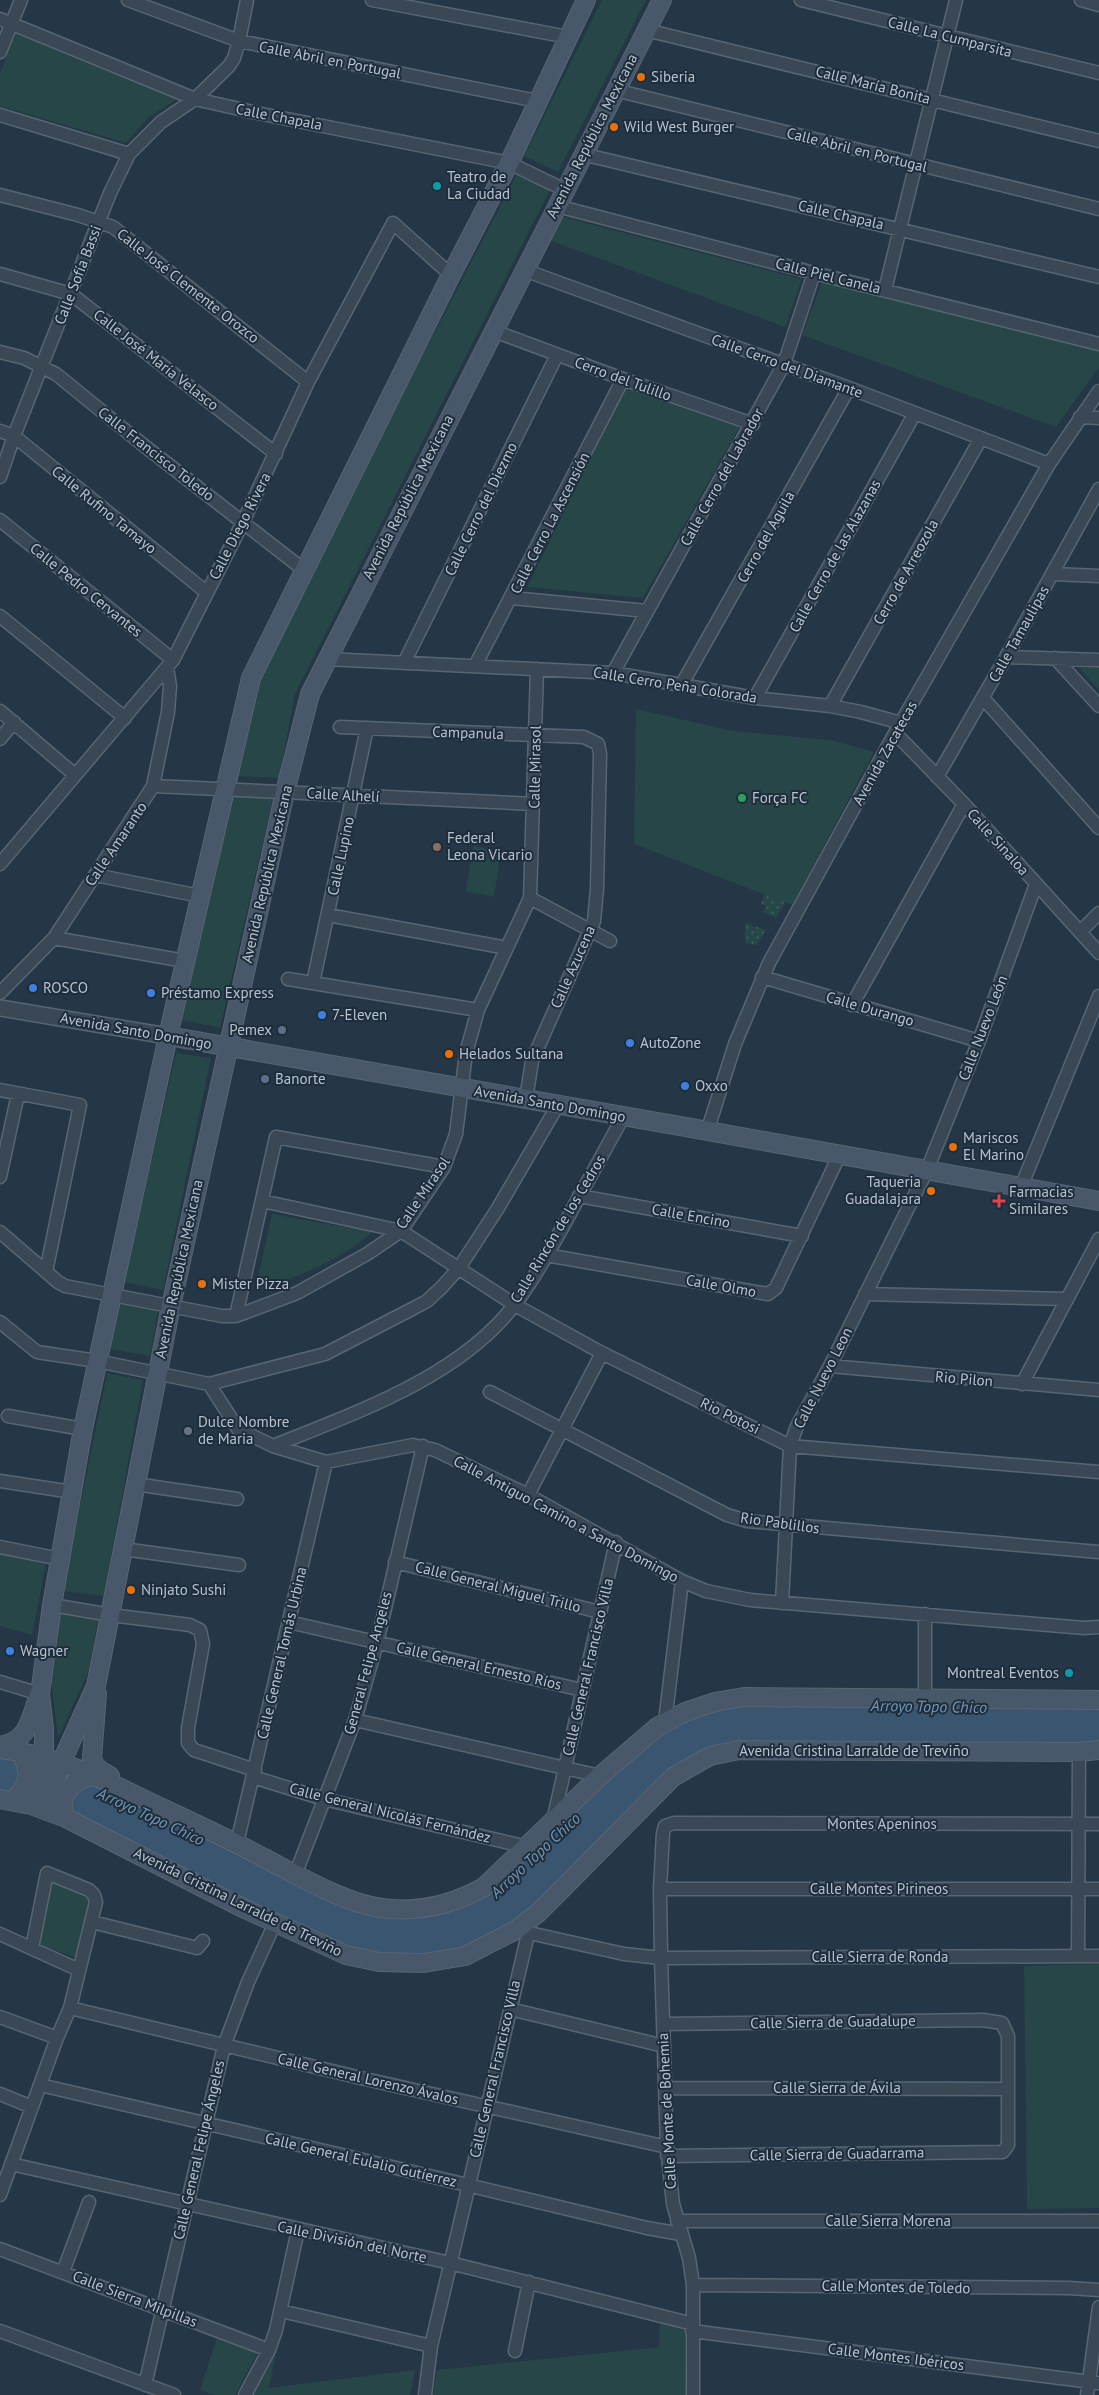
<svg xmlns="http://www.w3.org/2000/svg" width="1099" height="2395" font-family="'PT Sans',sans-serif">
<style>
.grass{fill:url(#grass-dots)}
.park{fill:#274647}
.water{fill:#395570}
.lines{fill:none;stroke-linecap:round;stroke-linejoin:round}
.minor-casing{stroke:#586673;stroke-width:15}
.tertiary-casing{stroke:#586673;stroke-width:18}
.secondary-casing{stroke:#586673;stroke-width:20}
.minor{stroke:#3a4856;stroke-width:12}
.tertiary{stroke:#3a4856;stroke-width:15}
.secondary{stroke:#485769;stroke-width:18}
.food-dot{fill:#e8710a;stroke:#1e2d3b;stroke-width:2}
.culture-dot{fill:#0f9aa8;stroke:#1e2d3b;stroke-width:2}
.leisure-dot{fill:#2e9e5b;stroke:#1e2d3b;stroke-width:2}
.education-dot{fill:#8d6e63;stroke:#1e2d3b;stroke-width:2}
.shop-dot{fill:#3f7fe0;stroke:#1e2d3b;stroke-width:2}
.service-dot{fill:#5c6f8a;stroke:#1e2d3b;stroke-width:2}
.health-dot{fill:#e0444e;stroke:#1e2d3b;stroke-width:2}
.worship-dot{fill:#6b7280;stroke:#1e2d3b;stroke-width:2}
.labels{text-anchor:middle;stroke-width:4;stroke-linejoin:round;paint-order:stroke}
.street-label{font-size:15px;fill:#b8c3cf;stroke:#1e2d3b}
.poi-label{font-size:15px;fill:#b8c3cf;stroke:#1e2d3b;text-anchor:start}
.water-label{font-size:16px;font-style:italic;fill:#7596b4;stroke:#1e2d3b}
</style>
<defs>
<pattern id="grass-dots" width="8" height="8" patternUnits="userSpaceOnUse" patternTransform="scale(1.25)"><rect width="8" height="8" fill="#274647"/><path d="M2 2h.1M6 6h.1" fill="none" stroke="#445f60" stroke-width="1.8" stroke-linecap="round"/></pattern>
</defs>
<rect width="100%" height="100%" fill="#253647"/>
<!-- grass -->
<path class="grass" d="M765,893l21,8 -10,17 -13,-6 3,-6 -5,-2z
M745,923l21,7 -9,15 -12,-2z"/>
<!-- park -->
<path class="park" d="M602,0h44l-88,172 -34,-16z
M17,29l165,67 -33,21 -23,26 -126,-37v-33z
M518,172l32,18 -255,504 -16,84 -44,-2 22,-101z
M559,216l243,63 -17,48 -236,-87z
M822,282l277,67v18l-43,60 -254,-92z
M627,385l113,41 -97,172 -116,-11z
M1072,660l27,1v29z
M636,709l97,22 98,9 43,12 -82,153 -158,-61z
M233,792l41,2 -54,234 -38,-8z
M473,846l28,5 -7,46 -28,-6z
M176,1053l35,5 -48,232 -39,-8z
M272,1214l100,18c-26,26 -81,48 -117,59z
M120,1304l38,7 -8,45 -40,-7z
M107,1373l36,7 -39,216 -41,-5z
M0,1554l46,10 -14,71 -32,-9z
M59,1611l39,8 -10,54 -30,65 -8,-67z
M52,1877l39,17 -15,64 -37,-14z
M1099,1964v244l-72,1 -3,-243z
M660,2322l25,4 1,69h-253l4,-25 222,-23z
M218,2335l40,17 -23,43h-20l-15,-5z
M276,2353l-7,35 146,-18 -5,25h-158z"/>
<!-- water -->
<path class="water" d="M1099,1700v50h-360l-53,18 -122,119 -88,65 -97,10 -250,-113 -129,-50v-50l20,2 360,157 85,-10 192,-171 58,-25z"/>
<g class="lines">
<defs>
<path id="minor" d="M128,0l111,41 298,60
M372,0l196,37
M801,0l298,73
M1081,0l18,5
M0,19l195,80 62,14 252,50 56,27
M646,30l453,111
M0,52l21,-52
M615,90l484,119
M0,115l129,39
M582,154l517,123
M0,195l78,20 35,12 195,155
M557,206l257,67 285,71
M524,270l325,118 200,76
M0,274l71,20 205,160
M885,290l71,-290
M494,331l129,48 130,45
M0,352l24,6 32,16 86,70 162,126
M1080,417l19,1
M0,431l14,5 192,156
M0,477l14,-41 96,-243 19,-39 32,-32 34,-23 34,-33 5,-8 5,-17 8,-41
M0,520l173,140
M1053,574l46,2
M512,598l135,13
M0,616l125,102
M1006,657l93,3
M1055,658l44,48
M327,659l286,14 142,25 75,8 31,6 40,11
M404,663l153,-308
M475,666l148,-287
M613,673l171,-309 30,-91
M682,684l167,-296
M755,698l160,-285
M983,698l116,130
M830,706l151,-268
M0,711l75,64
M340,727l244,10 14,7 2,10 -3,135 -3,32 -62,140 -6,38
M895,733l69,71 135,149
M0,739l14,-17
M937,777l69,-120 93,-168
M153,786l381,18
M0,864l173,-204 70,-138 65,-140 85,-159 58,52
M95,875l105,21
M530,898l80,43
M328,915l179,33
M1080,932l19,-19
M54,938l131,23
M762,977l217,64
M288,979l190,31
M313,983l54,-255
M0,993l54,-55 99,-152 15,-74 2,-26 -3,-19
M852,1005l112,-201
M0,1090l80,15 -34,167
M707,1132l28,-88 34,-81 126,-230 154,-269 50,-73
M0,1177l18,-83
M1021,1187l78,-191
M579,1196l223,40
M262,1201l139,30 114,74 87,48 188,93 309,26
M0,1232l58,50 7,4 157,30h14l61,-23 70,-39 34,-23 43,-64 12,-33 10,-81 12,-43 52,-112 7,-229
M546,1255l222,39 8,-6 64,-134
M865,1294l202,5
M236,1316l40,-179 168,30
M0,1322l37,30 60,9 112,23 116,-30 87,-45 15,-8 15,-14 17,-19 39,-60 60,-103
M830,1366l269,24
M209,1384l29,45 35,17 53,16 87,-17 22,5 93,45 154,86 24,10 44,9 334,28 15,-1
M1022,1384l77,-145
M490,1392l237,123 20,6 352,31
M8,1416l75,13
M273,1446c82,-33 187,-69 242,-142 18,-23 32,-49 46,-74 21,-38 41,-75 62,-113
M0,1481l72,11
M135,1484l102,15
M528,1495l74,-142
M0,1547l60,12
M123,1549l116,16
M395,1562l205,50
M782,1603l8,-157 7,-20 33,-60 97,-196 52,-129 57,-157
M52,1605l59,10 79,10 10,5 3,14 -15,84v15l6,7 61,20
M289,1622l293,68
M0,1682l40,12
M925,1699v-85
M355,1720l245,56
M665,1722l17,-141
M253,1777l71,22 203,48
M553,1821l63,-279
M237,1843l89,-381
M295,1875l60,-155 22,-77 46,-197
M660,1889h439
M92,1922l105,26 6,-7
M516,1930l108,24 37,4 438,-2
M0,1934l79,36
M1078,1956l1,-204
M70,2008l291,70 306,69
M510,2009l154,37
M0,2017l57,21
M663,2024l320,-4 19,3 6,13v109l-5,7 -336,4
M40,2085l302,70 305,73 34,6
M666,2088l342,1
M0,2094l32,13
M11,2164l439,99 243,61
M0,2195l57,-157 13,-30 26,-106 -2,-7 -5,-5 -42,-17 -15,75
M677,2221h422
M0,2249l269,101
M63,2272l26,-70
M693,2285l376,3 30,2
M281,2311l150,35
M0,2331l174,64
M692,2331l407,52
M515,2351l14,-69
M145,2385l79,-339 24,-64 27,-59
M245,2395l24,-45 7,-20 22,-100
M425,2395l6,-49 97,-412
M693,2395v-110l-4,-27 -16,-54 -6,-57 -6,-189 -1,-69 3,-56 2,-7 9,-3 425,1
M1087,2395l12,-88"/>
<path id="tertiary" d="M0,1008l168,28"/>
<path id="secondary" d="M168,1036c310,53 621,110 931,165
M97,1694l-5,64c3,10 8,13 18,18
M0,1746c29,-5 30,-27 39,-51
M0,1749c58,6 110,34 162,59 34,16 69,32 102,50 33,17 82,46 118,50 37,5 70,-3 102,-21l116,-111 57,-49 28,-15 30,-10 29,-5 355,3
M18,1795c14,-14 10,-28 2,-44
M0,1799l31,6 35,13 179,91 101,46 33,7 45,1 41,-7 51,-26 22,-17 26,-26 109,-110 37,-21 29,-6 340,2 20,-2
M31,1805l13,-44v-32l-4,-35 12,-89 31,-176 85,-393 83,-358 200,-403 58,-112 77,-163
M44,1809l18,-48 34,-75 75,-380 114,-514 25,-98 352,-694
M66,1818c-10,-21 5,-37 25,-42"/>
</defs>
<!-- minor casing -->
<use href="#minor" class="minor-casing"/>
<!-- tertiary casing -->
<use href="#tertiary" class="tertiary-casing"/>
<!-- secondary casing -->
<use href="#secondary" class="secondary-casing"/>
<!-- minor -->
<use href="#minor" class="minor"/>
<!-- tertiary -->
<use href="#tertiary" class="tertiary"/>
<!-- secondary -->
<use href="#secondary" class="secondary"/>
</g>
<!-- markers -->
<g class="food-dot">
<circle cx="641" cy="77" r="5"/>
<circle cx="614" cy="127" r="5"/>
<circle cx="449" cy="1054" r="5"/>
<circle cx="953" cy="1147" r="5"/>
<circle cx="931" cy="1191" r="5"/>
<circle cx="202" cy="1284" r="5"/>
<circle cx="131" cy="1590" r="5"/>
</g>
<g class="culture-dot">
<circle cx="437" cy="186" r="5"/>
<circle cx="1069" cy="1673" r="5"/>
</g>
<circle class="leisure-dot" cx="742" cy="798" r="5"/>
<circle class="education-dot" cx="437" cy="847" r="5"/>
<g class="shop-dot">
<circle cx="33" cy="988" r="5"/>
<circle cx="151" cy="993" r="5"/>
<circle cx="322" cy="1015" r="5"/>
<circle cx="630" cy="1043" r="5"/>
<circle cx="685" cy="1086" r="5"/>
<circle cx="10" cy="1651" r="5"/>
</g>
<g class="service-dot">
<circle cx="282" cy="1030" r="5"/>
<circle cx="265" cy="1079" r="5"/>
</g>
<path class="health-dot" d="M996.5 1193.5h5v5h5v5h-5v5h-5v-5h-5v-5h5z"/>
<circle class="worship-dot" cx="188" cy="1431" r="5"/>
<g class="labels">
<!-- street labels -->
<g class="street-label">
<text transform="translate(950 37) rotate(14)" y="5">Calle La Cumparsita</text>
<text transform="translate(330 60) rotate(11)" y="5">Calle Abril en Portugal</text>
<text transform="translate(873 85) rotate(14)" y="5">Calle María Bonita</text>
<text transform="translate(279 117) rotate(11)" y="5">Calle Chapala</text>
<text transform="translate(592 136) rotate(-63)" y="5">Avenida República Mexicana</text>
<text transform="translate(857 150) rotate(14)" y="5">Calle Abril en Portugal</text>
<text transform="translate(841 215) rotate(13)" y="5">Calle Chapala</text>
<text transform="translate(78 275) rotate(-69)" y="5">Calle Sofía Bassi</text>
<text transform="translate(828 276) rotate(14)" y="5">Calle Piel Canela</text>
<text transform="translate(188 286) rotate(38)" y="5">Calle José Clemente Orozco</text>
<text transform="translate(156 360) rotate(38)" y="5">Calle José María Velasco</text>
<text transform="translate(787 366) rotate(20)" y="5">Calle Cerro del Diamante</text>
<text transform="translate(623 379) rotate(20)" y="5">Cerro del Tulillo</text>
<text transform="translate(156 454) rotate(38)" y="5">Calle Francisco Toledo</text>
<text transform="translate(722 477) rotate(-61)" y="5">Calle Cerro del Labrador</text>
<text transform="translate(408 497) rotate(-63)" y="5">Avenida República Mexicana</text>
<text transform="translate(481 509) rotate(-64)" y="5">Calle Cerro del Diezmo</text>
<text transform="translate(104 510) rotate(39)" y="5">Calle Rufino Tamayo</text>
<text transform="translate(550 523) rotate(-63)" y="5">Calle Cerro La Ascensión</text>
<text transform="translate(240 526) rotate(-63)" y="5">Calle Diego Rivera</text>
<text transform="translate(766 537) rotate(-61)" y="5">Cerro del Aguila</text>
<text transform="translate(835 556) rotate(-61)" y="5">Calle Cerro de las Alazanas</text>
<text transform="translate(906 572) rotate(-61)" y="5">Cerro de Arreozola</text>
<text transform="translate(86 590) rotate(39)" y="5">Calle Pedro Cervantes</text>
<text transform="translate(1019 634) rotate(-61)" y="5">Calle Tamaulipas</text>
<text transform="translate(675 685) rotate(9)" y="5">Calle Cerro Peña Colorada</text>
<text transform="translate(468 733) rotate(2)" y="5">Campanula</text>
<text transform="translate(885 753) rotate(-61)" y="5">Avenida Zacatecas</text>
<text transform="translate(535 767) rotate(-89)" y="5">Calle Mirasol</text>
<text transform="translate(343 795) rotate(3)" y="5">Calle Alhelí</text>
<text transform="translate(998 842) rotate(48)" y="5">Calle Sinaloa</text>
<text transform="translate(116 844) rotate(-56)" y="5">Calle Amaranto</text>
<text transform="translate(341 856) rotate(-78)" y="5">Calle Lupino</text>
<text transform="translate(267 874) rotate(-77)" y="5">Avenida República Mexicana</text>
<text transform="translate(573 967) rotate(-66)" y="5">Calle Azucena</text>
<text transform="translate(870 1009) rotate(16)" y="5">Calle Durango</text>
<text transform="translate(983 1028) rotate(-69)" y="5">Calle Nuevo León</text>
<text transform="translate(136 1031) rotate(10)" y="5">Avenida Santo Domingo</text>
<text transform="translate(550 1104) rotate(10)" y="5">Avenida Santo Domingo</text>
<text transform="translate(423 1193) rotate(-56)" y="5">Calle Mirasol</text>
<text transform="translate(691 1216) rotate(10)" y="5">Calle Encino</text>
<text transform="translate(558 1229) rotate(-59)" y="5">Calle Rincón de los Cedros</text>
<text transform="translate(179 1269) rotate(-78)" y="5">Avenida República Mexicana</text>
<text transform="translate(721 1286) rotate(10)" y="5">Calle Olmo</text>
<text transform="translate(823 1378) rotate(-63)" y="5">Calle Nuevo Leon</text>
<text transform="translate(964 1379) rotate(5)" y="5">Rio Pilon</text>
<text transform="translate(730 1416) rotate(26)" y="5">Rio Potosi</text>
<text transform="translate(566 1519) rotate(28)" y="5">Calle Antiguo Camino a Santo Domingo</text>
<text transform="translate(780 1523) rotate(8)" y="5">Rio Pablillos</text>
<text transform="translate(498 1587) rotate(14)" y="5">Calle General Miguel Trillo</text>
<text transform="translate(282 1653) rotate(-77)" y="5">Calle General Tomás Urbina</text>
<text transform="translate(368 1663) rotate(-75)" y="5">General Felipe Angeles</text>
<text transform="translate(479 1666) rotate(13)" y="5">Calle General Ernesto Ríos</text>
<text transform="translate(588 1667) rotate(-77)" y="5">Calle General Francisco Villa</text>
<text x="854" y="1756">Avenida Cristina Larralde de Treviño</text>
<text transform="translate(390 1813) rotate(14)" y="5">Calle General Nicolás Fernández</text>
<text x="882" y="1829">Montes Apeninos</text>
<text x="879" y="1894">Calle Montes Pirineos</text>
<text transform="translate(238 1902) rotate(26)" y="5">Avenida Cristina Larralde de Treviño</text>
<text x="880" y="1962">Calle Sierra de Ronda</text>
<text transform="translate(833 2022) rotate(-1)" y="5">Calle Sierra de Guadalupe</text>
<text transform="translate(495 2069) rotate(-77)" y="5">Calle General Francisco Villa</text>
<text transform="translate(368 2079) rotate(13)" y="5">Calle General Lorenzo Ávalos</text>
<text x="837" y="2093">Calle Sierra de Ávila</text>
<text transform="translate(667 2111) rotate(-93)" y="5">Calle Monte de Bohemia</text>
<text transform="translate(199 2150) rotate(-77)" y="5">Calle General Felipe Ángeles</text>
<text transform="translate(837 2154) rotate(-1)" y="5">Calle Sierra de Guadarrama</text>
<text transform="translate(361 2160) rotate(13)" y="5">Calle General Eulalio Gutíerrez</text>
<text x="888" y="2226">Calle Sierra Morena</text>
<text transform="translate(352 2242) rotate(12)" y="5">Calle División del Norte</text>
<text transform="translate(896 2287) rotate(1)" y="5">Calle Montes de Toledo</text>
<text transform="translate(135 2299) rotate(21)" y="5">Calle Sierra Milpillas</text>
<text transform="translate(896 2357) rotate(7)" y="5">Calle Montes Ibéricos</text>
</g>
<!-- poi labels -->
<g class="poi-label">
<text x="651" y="82">Siberia</text>
<text x="624" y="132">Wild West Burger</text>
<text x="447" y="182">Teatro de<tspan x="447" dy="17">La Ciudad</tspan></text>
<text x="752" y="803">Força FC</text>
<text x="447" y="843">Federal<tspan x="447" dy="17">Leona Vicario</tspan></text>
<text x="43" y="993">ROSCO</text>
<text x="161" y="998">Préstamo Express</text>
<text x="332" y="1020">7-Eleven</text>
<text x="272" y="1035" text-anchor="end">Pemex</text>
<text x="640" y="1048">AutoZone</text>
<text x="459" y="1059">Helados Sultana</text>
<text x="275" y="1084">Banorte</text>
<text x="695" y="1091">Oxxo</text>
<text x="963" y="1143">Mariscos<tspan x="963" dy="17">El Marino</tspan></text>
<text x="921" y="1187" text-anchor="end">Taqueria<tspan x="921" dy="17">Guadalajara</tspan></text>
<text x="1009" y="1197">Farmacias<tspan x="1009" dy="17">Similares</tspan></text>
<text x="212" y="1289">Mister Pizza</text>
<text x="198" y="1427">Dulce Nombre<tspan x="198" dy="17">de Maria</tspan></text>
<text x="141" y="1595">Ninjato Sushi</text>
<text x="20" y="1656">Wagner</text>
<text x="1059" y="1678" text-anchor="end">Montreal Eventos</text>
</g>
<!-- water labels -->
<g class="water-label">
<text transform="translate(929 1706) rotate(1)" y="6">Arroyo Topo Chico</text>
<text transform="translate(151 1816) rotate(25)" y="6">Arroyo Topo Chico</text>
<text transform="translate(535 1855) rotate(-43)" y="6">Arroyo Topo Chico</text>
</g>
</g>
</svg>
